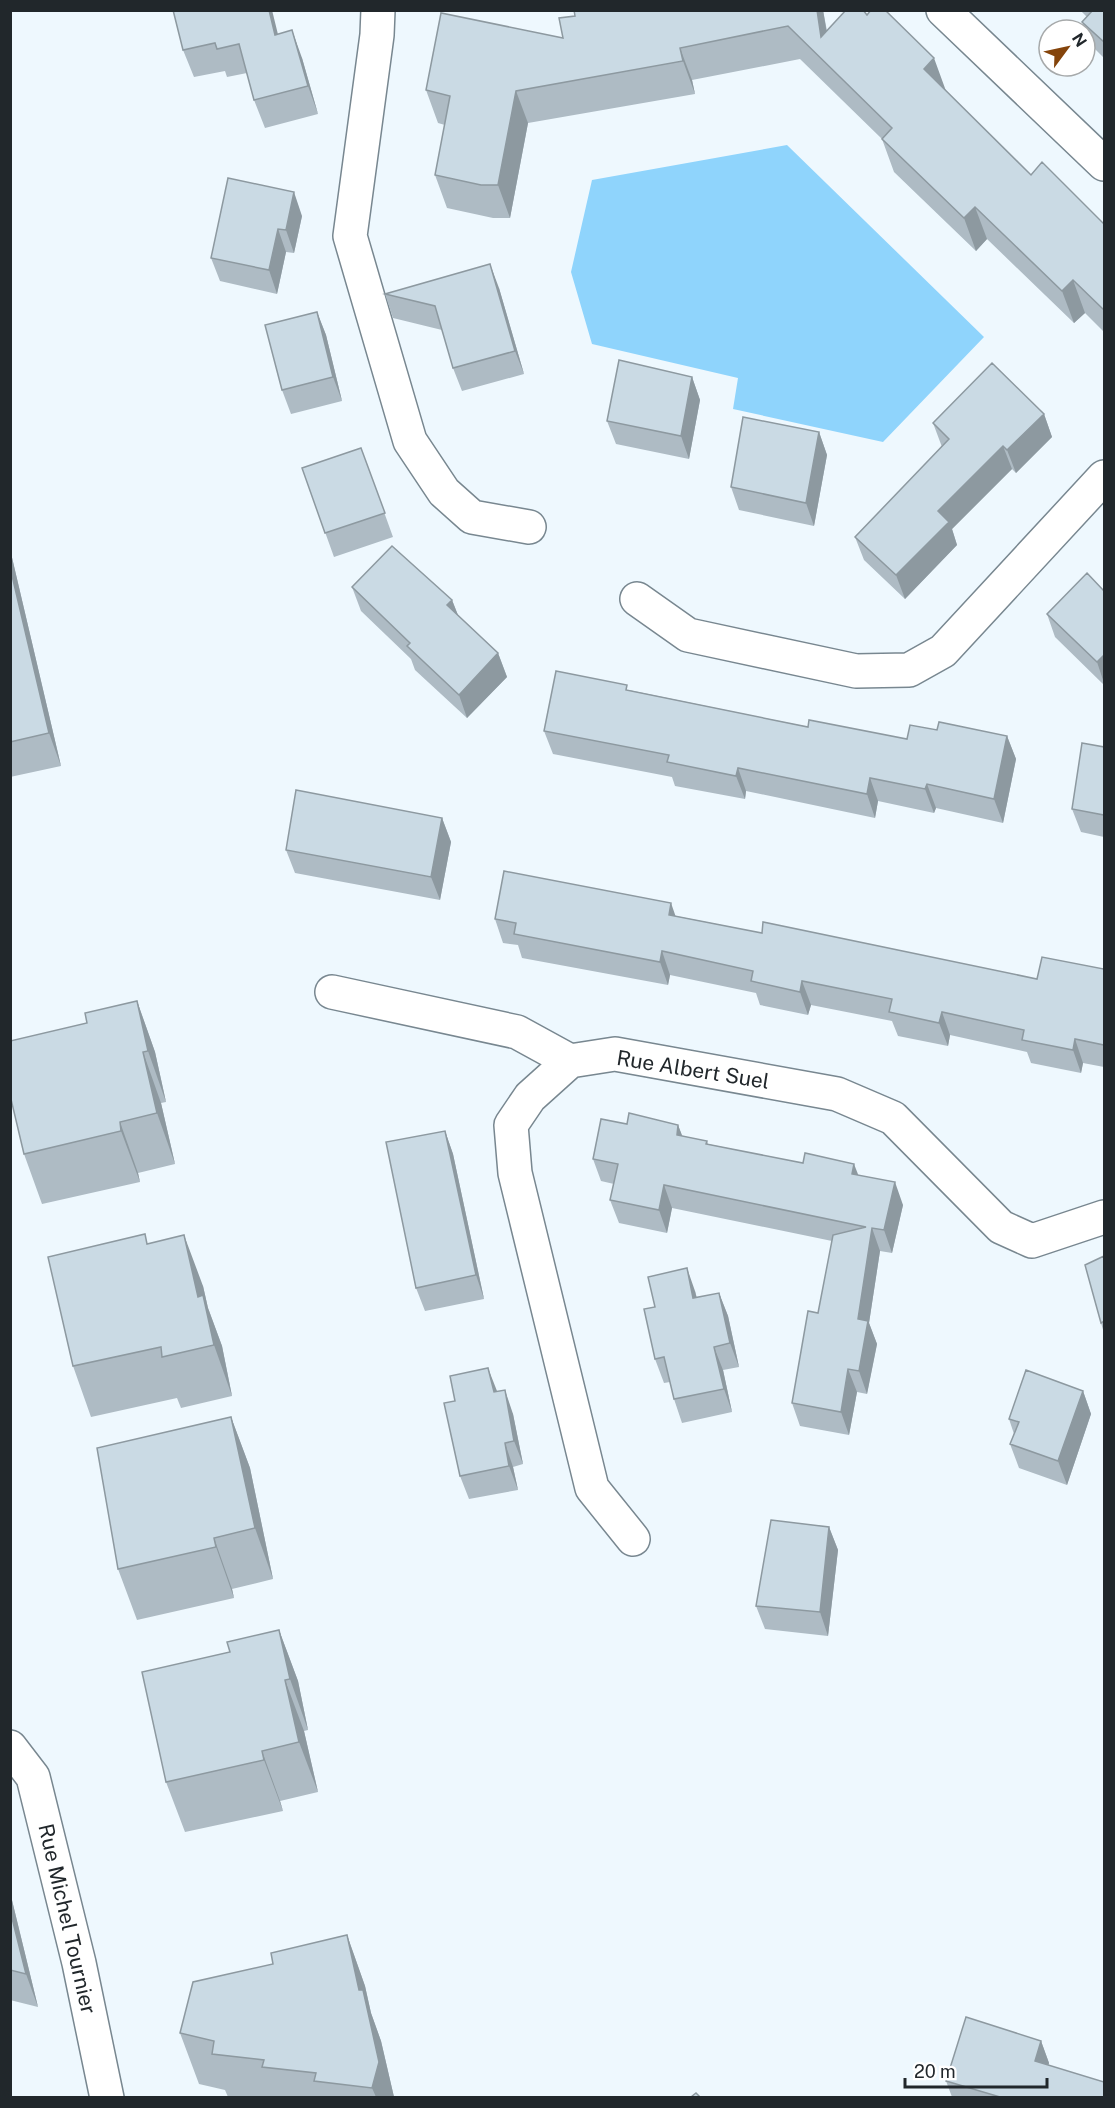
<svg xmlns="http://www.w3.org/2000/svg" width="1115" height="2108" font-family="'Public Sans',sans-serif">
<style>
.green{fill:#8fd4fc}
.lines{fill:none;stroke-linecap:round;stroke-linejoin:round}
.minor-casing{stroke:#788790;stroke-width:36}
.minor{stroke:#fff;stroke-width:33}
.wall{fill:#aebbc4}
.shaded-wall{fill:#8d99a0}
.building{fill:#cadae4;stroke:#8d99a0;stroke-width:1.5}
.labels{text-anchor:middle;stroke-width:4.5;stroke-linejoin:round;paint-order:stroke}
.street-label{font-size:21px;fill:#21272b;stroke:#fff}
</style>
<rect width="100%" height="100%" fill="#eef8fe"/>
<!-- green -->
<path class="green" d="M787,145l197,192 -101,105 -150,-33 5,-31 -146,-34 -21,-72 21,-92z"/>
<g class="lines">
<defs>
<path id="minor" d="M378,10l-1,25 -27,201 60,205 34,51 28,25 57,10
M943,10l161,154
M637,599l51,36 168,36 53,-1 34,-19 161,-174
M332,992l185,40 53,29
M633,1539l-41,-51 -77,-315 -4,-48 19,-28 40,-36 45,-7 222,40 56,24 108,109 31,14 72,-24
M10,1747l23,30 46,186 28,135"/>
</defs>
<!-- minor casing -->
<use href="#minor" class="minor-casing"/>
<!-- minor -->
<use href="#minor" class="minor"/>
</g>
<!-- wall -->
<path class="wall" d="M173,10l105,24 24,24 16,56 -53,14 -11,-28 -7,-27 -20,4 -2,-6 -31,6 -11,-27z
M823,10l4,21 119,60 85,84 73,49v108l-19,-19 -11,10 -87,-84 -11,12 -82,-79 -12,-33 -82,-80 -108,21 3,14 -167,29 -18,95h-17l-46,-10 -12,-33 10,-50 -7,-2 -12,-33 137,-52z
M1080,10h24v48l-13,-13 -9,-23 5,-5z
M302,216l-8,37 -8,-1 -9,42 -57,-13 -9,-23z
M499,288l25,86 -62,17 -9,-23 -11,-38 -49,-12 -8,-24z
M317,312l9,23 16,66 -51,13 -9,-24z
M692,377l8,23 -11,59 -73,-15 -9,-23z
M1044,414l8,23 -36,36 -4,-4 -60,60 5,16 -52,54 -41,-39 -9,-23 87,-90 -9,-24z
M819,432l8,23 -13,71 -75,-16 -8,-23z
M361,448l32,89 -59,20 -32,-89z
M10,549l51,217 -51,11z
M352,587l100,13 6,15 40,38 9,24 -40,41 -52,-48 -4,-11 -50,-48z
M1104,591v94l-49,-48 -8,-23z
M629,690l179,37 99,12 30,-9 70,6 9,23 -13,64 -67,-15 -2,5 -56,-12 -3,17 -129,-27 -1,8 -70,-13 -3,-9 -119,-23 -9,-23z
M1104,747v90l-23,-5 -9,-23z
M442,818l9,24 -11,58 -145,-27 -9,-23z
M676,916l86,17 275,46 67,-10v98l-21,-4 -2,10 -50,-10 -4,-11 -77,-17 -2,11 -50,-10 -6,-15 -81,-16 -3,10 -48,-10 -4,-12 -86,-18 -2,10 -146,-27 -4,-13 -15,-2 -8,-24z
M137,1001l18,51 11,50 -5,1 14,61 -37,9 2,9 -98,22 -18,-50z
M627,1124l51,1 4,11 25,5 1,3 150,31 45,30 -11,48 -12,-2 -11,72 8,21 -10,50 -10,-2 -8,43 -49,-9 -8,-23 26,-90 14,-72 -160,-33 -5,25 -48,-10 -9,-23 4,-16 -13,-3 -8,-22z
M445,1131l8,23 31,145 -59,12 -9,-23z
M149,1243l54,43 5,22 14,38 10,50 -51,12 -4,-10 -86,19 -18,-51z
M1104,1256v77l-3,-10z
M695,1291l2,7 22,-5 9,23 11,51 -16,3 9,42 -50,11 -8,-24 -4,-17 -6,1 -9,-24v-52z
M1083,1391l8,23 -24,71 -48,-17 -9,-24 4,-10 -5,-15z
M497,1392l16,22 10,50 -10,3 5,23 -49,9 -9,-23z
M231,1417l19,51 23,111 -41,10 2,9 -97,22 -19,-51z
M829,1527l9,23 -10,86 -63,-7 -9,-23z
M279,1630l19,51 10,49 -4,1 14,61 -38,9 3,10 -98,21 -19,-50 64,-130z
M10,1892l28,115 -28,-7z
M347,1935l18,51 6,27 10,28 13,56h-166l-3,-7 -26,-6 -19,-51 93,-69z
M1041,2041l8,22 -1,2 56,32h-152l-6,-16z"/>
<!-- shaded-wall -->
<path class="shaded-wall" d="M269,10h3l13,53 -10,-28z
M817,10h6l10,60 -12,-33z
M292,30l10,28 16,56 -10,-28z
M680,48l12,32 3,14 -12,-33z
M934,58l12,33 -22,-22z
M516,91l12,32 -18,95 -12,-33z
M294,192l8,24 -8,37 -8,-23z
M975,207l12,32 -11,12 -12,-33z
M278,229l8,23 -9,42 -8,-24z
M490,264l9,24 25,86 -9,-23z
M1073,280l12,33 -11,10 -12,-32z
M317,312l9,23 16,66 -9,-24z
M692,377l8,23 -11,59 -8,-23z
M1044,414l8,23 -36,36 -9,-23z
M819,432l8,23 -13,71 -8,-23z
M1003,446l9,23 -60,60 5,16 -52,54 -9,-24 42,-64z
M10,549l51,217 -12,-33 -39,-166z
M452,600l9,23 -14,-18z
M498,653l9,24 -40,41 -8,-23z
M1104,655v28l-7,-21z
M1007,736l9,23 -13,64 -9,-24z
M738,768l8,23 -1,8 -9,-23z
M870,778l8,23 -3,17 -8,-24z
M927,784l9,24 -2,5 -9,-24z
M442,818l9,24 -11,58 -9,-23z
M671,903l8,23 -10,-11z
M662,951l8,24 -2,10 -8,-23z
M802,981l9,24 -3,10 -8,-23z
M137,1001l18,51 11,50 -18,-51z
M942,1012l8,23 -2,11 -9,-23z
M1075,1039l8,24 -2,10 -8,-23z
M143,1052l18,51 14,61 -18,-51z
M120,1122l18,51 2,9 -19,-51z
M678,1125l9,23 -10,-13z
M445,1131l8,23 31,145 -8,-24z
M854,1164l9,23 -11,-13z
M895,1182l8,23 -11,48 -8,-23z
M664,1185l8,23 -5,25 -8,-23z
M872,1228l8,23 -11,72 8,21 -10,50 -8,-23 -1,-52z
M184,1235l19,51 5,22 14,38 10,50 -18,-51 -16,-48z
M687,1268l8,23 7,31 -9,-24z
M719,1293l9,23 11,51 -9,-24z
M714,1347l9,23 9,42 -8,-23z
M488,1368l9,23 -3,1z
M848,1369l9,23 -8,43 -8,-23z
M505,1390l8,24 10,50 -9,-23z
M1083,1391l8,23 -24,71 -9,-24z
M231,1417l19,51 23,111 -18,-51z
M505,1443l8,24 5,23 -9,-24z
M829,1527l9,23 -10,86 -8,-24z
M214,1538l18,51 2,9 -18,-51z
M279,1630l19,51 10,49 -18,-51z
M285,1680l19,51 14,61 -19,-50z
M262,1751l18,50 3,10 -19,-51z
M10,1892l28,115 -12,-33 -16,-64z
M347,1935l18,51 6,27 10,28 13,56h-18l-4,-9 -13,-98z
M1041,2041l8,22 -6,20 -8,-22z"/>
<!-- building -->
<path class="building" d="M173,10h96l6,25 17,-5 16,56 -54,14 -15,-56 -22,5 -2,-6 -32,7z
M574,10h243l4,27 25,-27h17l4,5 4,-5h14l49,48 -10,11 107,106 11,-13 62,62v86l-31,-30 -11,11 -87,-84 -11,11 -82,-79 10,-11 -104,-102 -108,22 3,13 -167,30 -18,94h-17l-46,-10 15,-79 -24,-6 15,-77 122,25 -4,-20 16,-2z
M1093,10h11v32l-22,-20z
M228,178l66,14 -8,38 -8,-1 -9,41 -58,-12z
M490,264l25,87 -62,17 -18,-62 -50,-12z
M317,312l16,65 -51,13 -17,-65z
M619,360l73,17 -11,59 -74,-15z
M992,363l52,51 -37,36 -4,-4 -65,65 11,11 -53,53 -41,-38 94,-98 -16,-16z
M743,417l76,15 -13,71 -75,-16z
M361,448l24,65 -60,20 -23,-65z
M392,546l60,54 -5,5 51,48 -39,42 -52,-49 3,-3 -58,-56z
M10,567l39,166 -39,9z
M1087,573l17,18v64l-7,7 -50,-48z
M556,671l71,14 -1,5 182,37 1,-7 98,19 3,-14 27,5 2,-8 68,14 -13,63 -67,-15 -2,5 -55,-11 -3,16 -129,-26 -2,8 -69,-14 2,-7 -125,-24z
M1082,743l22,4v68l-32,-6z
M296,790l146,28 -11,59 -145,-27z
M504,871l167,32 -2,12 93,18 1,-11 274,57 5,-22 62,12v76l-29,-6 -2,11 -51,-10 2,-10 -82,-18 -3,11 -50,-11 3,-13 -90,-18 -2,11 -49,-11 2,-10 -91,-20 -2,11 -146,-28 2,-11 -21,-4z
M137,1001l11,50 -5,1 14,61 -37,9 1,9 -97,23 -14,-59v-54l77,-18 -2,-10z
M629,1113l49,12 -1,10 30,6 -1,3 97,19 2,-10 49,11 -2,10 43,8 -11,48 -12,-2 -14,91 10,2 -9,50 -11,-2 -7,43 -49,-9 16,-92 10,2 15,-78 33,-8 -202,-42 -5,25 -49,-10 8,-36 -25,-5 8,-40 26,5z
M445,1131l31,144 -60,13 -30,-146z
M145,1234l2,10 37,-9 14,62 5,-2 11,50 -52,12 -1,-10 -88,19 -25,-109z
M1104,1256v65l-3,2 -16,-58z
M687,1268l6,30 26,-5 11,50 -16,4 10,42 -50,10 -10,-42 -9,2 -11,-50 11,-2 -7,-30z
M488,1368l6,24 11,-2 9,51 -9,2 4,23 -49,10 -16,-73 11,-2 -5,-25z
M1026,1370l57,21 -25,70 -48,-17 9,-22 -10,-3z
M231,1417l24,111 -41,10 2,9 -98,22 -21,-121z
M771,1520l58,7 -9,85 -64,-6z
M279,1630l11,49 -5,1 14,62 -37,9 2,9 -98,22 -24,-110 88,-20 -3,-10z
M10,1910l16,64 -16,-4z
M347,1935l12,55h4l16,72 -7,26 -58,-7 2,-8 -54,-6 2,-7 -52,-6 2,-13 -34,-8 13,-51 80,-18 -2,-11z
M966,2017l75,24 -6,20 69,21v15h-104l-54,-16z
M696,2093l4,4h-9z"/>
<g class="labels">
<!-- street labels -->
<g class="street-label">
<text transform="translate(693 1070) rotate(9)" y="7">Rue Albert Suel</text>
<text transform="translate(67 1919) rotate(77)" y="7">Rue Michel Tournier</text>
</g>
</g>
<!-- border -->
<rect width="1115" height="2108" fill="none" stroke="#21272b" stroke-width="24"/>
<!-- north arrow -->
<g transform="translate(1067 48) rotate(57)"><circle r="28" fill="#ffffff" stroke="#a6a9aa" stroke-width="1.5"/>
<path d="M0-4.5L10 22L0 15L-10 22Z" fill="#84440b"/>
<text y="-9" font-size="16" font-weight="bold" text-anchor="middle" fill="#21272b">N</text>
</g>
<!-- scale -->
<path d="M905 2078v9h142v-9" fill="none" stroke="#21272b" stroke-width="3"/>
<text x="914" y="2078" font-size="18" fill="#21272b" stroke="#ffffff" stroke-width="4.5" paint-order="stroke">20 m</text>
</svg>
